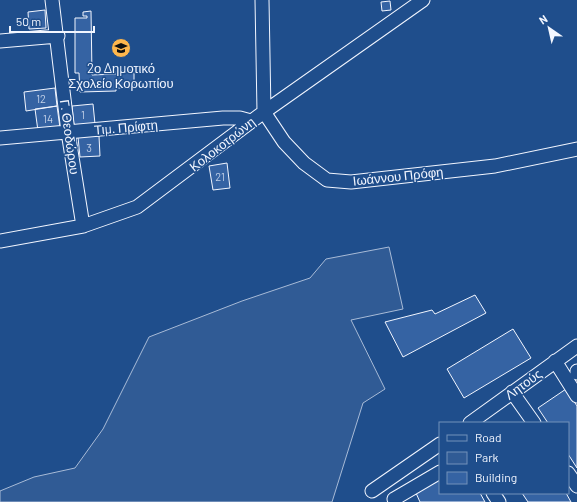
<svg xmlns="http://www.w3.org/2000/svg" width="577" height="502" font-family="Barlow,sans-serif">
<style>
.green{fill:#305b95;stroke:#a8bbd7}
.building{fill:#3563a3;stroke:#f2f6ff}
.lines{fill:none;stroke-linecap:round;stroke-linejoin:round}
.minor-casing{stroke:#f2f6ff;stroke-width:15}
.minor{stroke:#1f4e8c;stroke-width:13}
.labels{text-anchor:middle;stroke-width:3;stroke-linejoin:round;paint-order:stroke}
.number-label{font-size:11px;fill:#c3d1e8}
.poi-label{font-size:13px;fill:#f2f6ff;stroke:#1f4e8c}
.street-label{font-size:13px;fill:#f2f6ff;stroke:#1f4e8c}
</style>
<rect width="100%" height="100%" fill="#1f4e8c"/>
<!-- green -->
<path class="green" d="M389,247l14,62 -52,11 34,69 -22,14 -31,99h-332v-11l34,-14 41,-9 28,-39 46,-92 93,-36 68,-23 16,-19z"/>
<!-- building -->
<path class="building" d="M390,1l1,9 -9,1 -1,-9z
M45,10l1,18 -17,1 -1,-17z
M91,11l1,64 24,-1v-3l18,-1v18h-18v3l-36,1 -1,-19h-4v-55h12v-2h-4v-4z
M55,88l2,18 -31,5 -2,-19z
M93,104l2,20 -21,2 -2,-20z
M57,106l3,22 -22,3 -3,-22z
M99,136l1,20 -20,1 -2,-20z
M227,163l3,25 -17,2 -4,-24z
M475,295l11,18 -83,44 -18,-35 47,-12 3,4z
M513,329l18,29 -67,40 -17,-29z
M566,389l11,17v62l-9,-14v-31h-20l-10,-15z
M440,479v14h40l5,9h-65l-4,-9z
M522,493h44l5,9h-43z"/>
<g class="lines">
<defs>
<path id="minor" d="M52,0l16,132 15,94
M262,0l2,112 20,30 20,21 23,17 24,2 144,-16 82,-17
M0,41l58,-5
M0,138l223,-20h17l11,3
M0,241l83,-15 54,-19 127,-95 159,-112
M555,361l22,35
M577,371v2
M512,392l22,31
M470,423l107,-77
M568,473l9,13
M372,491l68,-47
M493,493l6,9
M396,502l-2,-3 46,-27"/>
</defs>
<!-- minor casing -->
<use href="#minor" class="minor-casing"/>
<!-- minor -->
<use href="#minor" class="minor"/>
</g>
<!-- icons -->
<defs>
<symbol id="school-disc" viewBox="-11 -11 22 22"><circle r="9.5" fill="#ffb74d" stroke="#1f4e8c"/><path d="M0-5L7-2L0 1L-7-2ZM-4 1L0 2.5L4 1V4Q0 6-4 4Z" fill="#111"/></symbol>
</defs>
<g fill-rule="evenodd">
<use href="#school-disc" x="110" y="37" width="22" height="22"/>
</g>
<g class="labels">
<!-- number labels -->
<g class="number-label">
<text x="41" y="103">12</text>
<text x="83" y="119">1</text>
<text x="48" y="123">14</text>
<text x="89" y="152">3</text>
<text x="220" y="181">21</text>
</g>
<!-- poi labels -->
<g class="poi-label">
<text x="121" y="73">2ο Δημοτικό<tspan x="121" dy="15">Σχολείο Κορωπίου</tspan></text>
</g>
<!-- street labels -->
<g class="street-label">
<text transform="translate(126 127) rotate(-5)" y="5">Τιμ. Πρίφτη</text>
<text transform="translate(70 137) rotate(82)" y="5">Γ. Θεοδώρου</text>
<text transform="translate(222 144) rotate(-38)" y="5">Κολοκοτρώνη</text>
<text transform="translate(398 176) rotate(-6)" y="5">Ιωάννου Πρόφη</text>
<text transform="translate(523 384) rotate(-36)" y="5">Λητούς</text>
</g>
</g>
<!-- legend -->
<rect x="439" y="422" width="130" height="72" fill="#1f4e8c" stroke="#7391ba"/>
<rect x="447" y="435" width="20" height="6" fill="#1f4e8c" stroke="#7391ba"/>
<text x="475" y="442" font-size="12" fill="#f2f6ff">Road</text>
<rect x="447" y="452" width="20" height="12" fill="#305b95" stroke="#7391ba"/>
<text x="475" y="462" font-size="12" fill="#f2f6ff">Park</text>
<rect x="447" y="472" width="20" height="12" fill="#3563a3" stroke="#7391ba"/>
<text x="475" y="482" font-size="12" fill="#f2f6ff">Building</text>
<!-- north arrow -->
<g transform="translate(549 28) rotate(326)" stroke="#1f4e8c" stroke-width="3" paint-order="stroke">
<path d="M0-3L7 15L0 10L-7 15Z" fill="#f2f6ff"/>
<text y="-6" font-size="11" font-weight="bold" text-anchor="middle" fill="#f2f6ff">N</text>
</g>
<!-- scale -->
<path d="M10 26v6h84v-6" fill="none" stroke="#f2f6ff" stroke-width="2"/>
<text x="16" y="26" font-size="12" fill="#f2f6ff" stroke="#1f4e8c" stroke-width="3" paint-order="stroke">50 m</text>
</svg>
